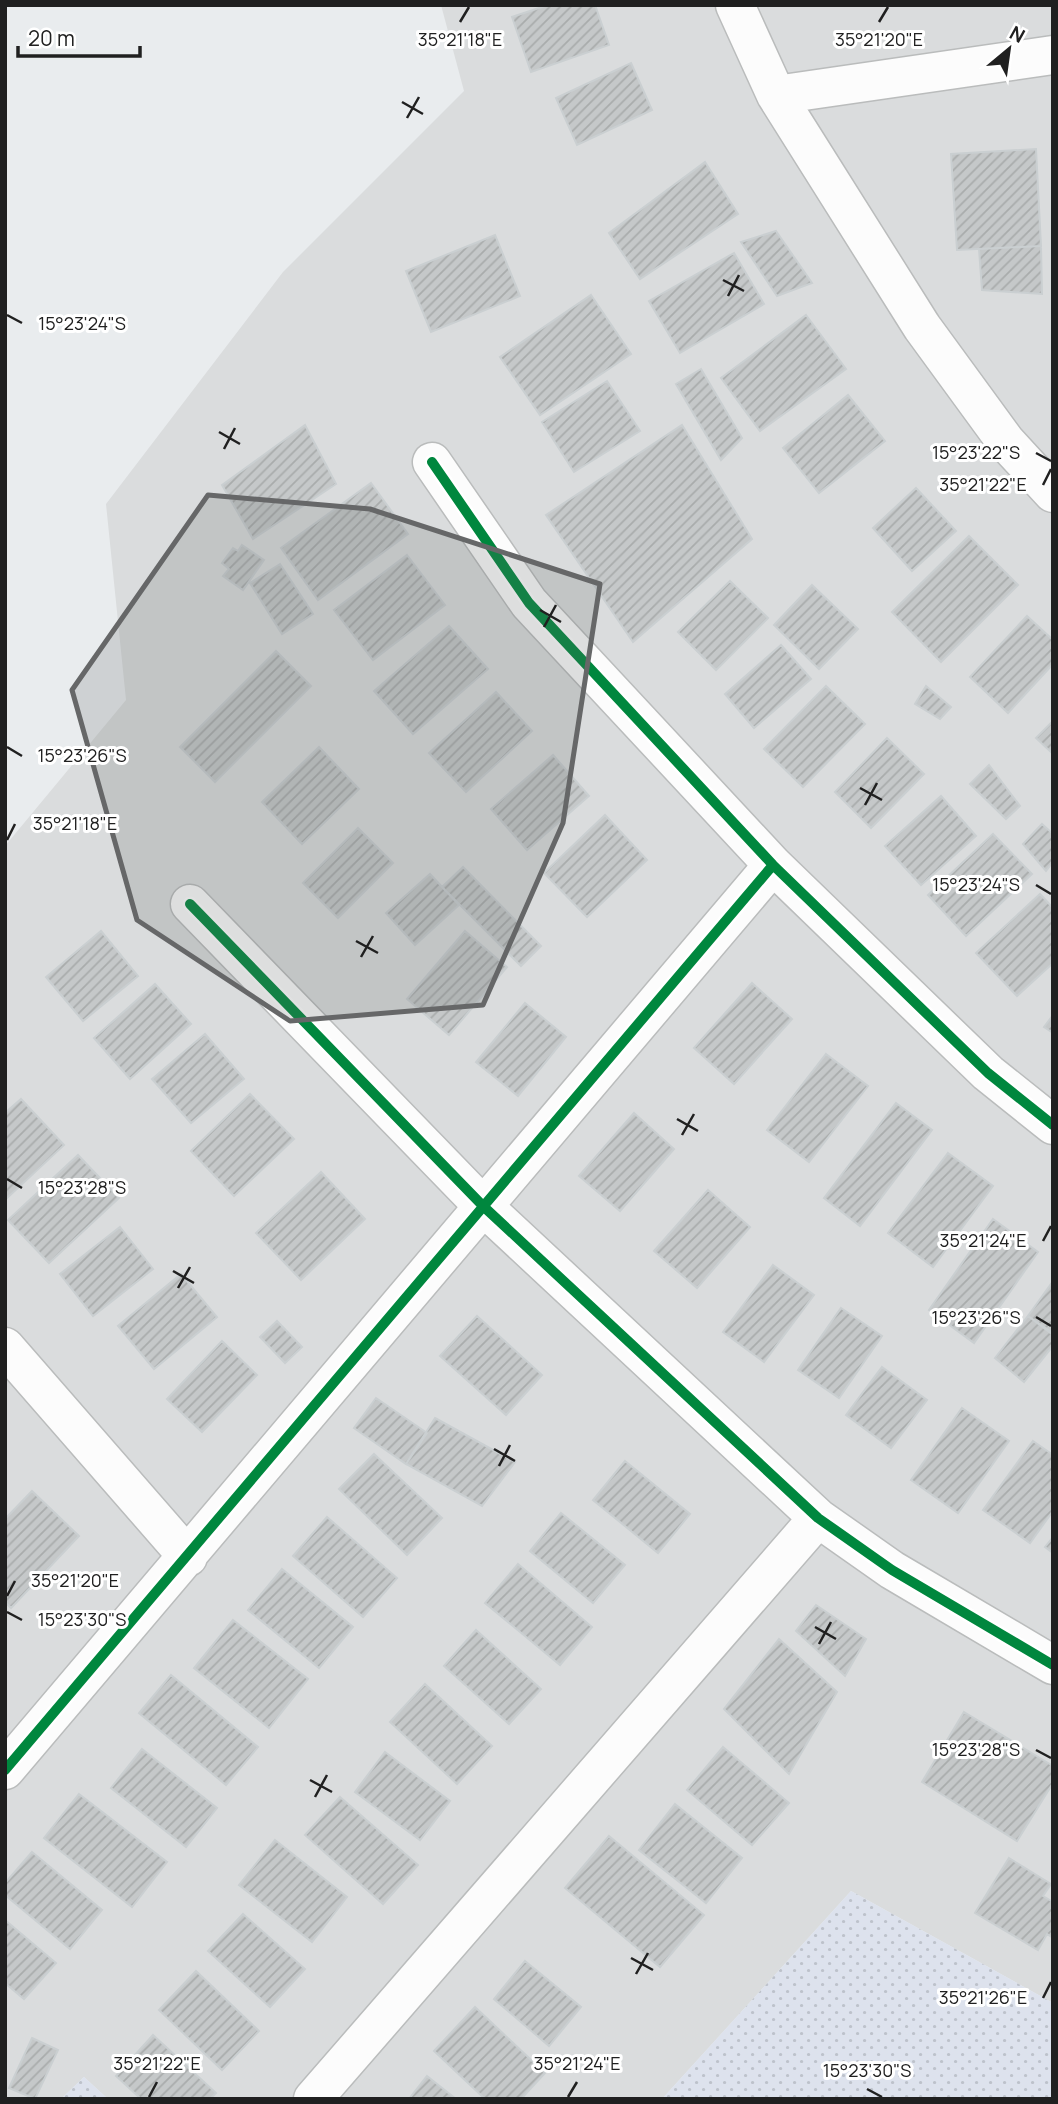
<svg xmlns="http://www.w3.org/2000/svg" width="1058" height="2104" font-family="Manrope,sans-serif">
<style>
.residential{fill:#dadcdd}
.farmland{fill:url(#farmland-dots)}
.building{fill:url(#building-hatch);stroke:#cacfd1;stroke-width:2}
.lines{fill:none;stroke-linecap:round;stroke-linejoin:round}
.minor-casing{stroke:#babcbc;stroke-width:41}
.minor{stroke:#fcfcfc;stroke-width:38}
.cycleway-casing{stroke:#fff;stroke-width:15}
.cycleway{stroke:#00873e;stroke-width:10}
.marked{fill:#666768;fill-opacity:0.2;stroke:#666768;stroke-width:5;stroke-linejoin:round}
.ticks{fill:none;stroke:#202020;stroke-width:2.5}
.ticks-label{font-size:18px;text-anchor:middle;fill:#202020;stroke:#fff;stroke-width:6;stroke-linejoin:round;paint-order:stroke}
</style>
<defs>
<pattern id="farmland-dots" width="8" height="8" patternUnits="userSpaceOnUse" patternTransform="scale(1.75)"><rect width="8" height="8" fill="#dde2ed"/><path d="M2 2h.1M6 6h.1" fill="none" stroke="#bdc2cb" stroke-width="1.8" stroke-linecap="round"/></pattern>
<pattern id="building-hatch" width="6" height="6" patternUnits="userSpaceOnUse" patternTransform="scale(1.75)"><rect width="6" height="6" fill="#c5c8c9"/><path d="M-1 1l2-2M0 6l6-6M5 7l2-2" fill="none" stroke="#a9acac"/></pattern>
</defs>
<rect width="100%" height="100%" fill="#e9ecee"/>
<!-- residential -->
<path class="residential" d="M441,5h612v1998l-202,-112 -189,208h-554l-24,-22 -23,22h-56v-1253l121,-146 -20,-196 177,-232 181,-181z"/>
<!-- farmland -->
<path class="farmland" d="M851,1891l202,112v96h-391z
M84,2077l24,22h-47z"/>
<!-- building -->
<path class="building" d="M548,5h47l14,40 -78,27 -19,-55z
M631,63l21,47 -75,35 -21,-47z
M1036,149l5,97 -84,4 -6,-96z
M705,162l33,52 -98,65 -31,-46z
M776,231l36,52 -35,13 -36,-54z
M495,235l25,61 -89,36 -25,-61z
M1041,246l1,48 -60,-4 -3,-41z
M734,253l30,51 -84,49 -31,-52z
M591,295l40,59 -91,61 -40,-58z
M806,315l40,54 -86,62 -39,-53z
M701,369l41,69 -21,22 -45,-76z
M607,381l33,50 -66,41 -32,-50z
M848,395l37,46 -66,52 -36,-45z
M305,425l31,59 -83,55 -31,-54z
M682,425l70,114 -119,103 -87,-127z
M371,483l37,51 -90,66 -37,-52z
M916,488l40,43 -44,40 -39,-43z
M969,536l49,49 -77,77 -49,-50z
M242,545l22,15 -21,30 -20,-14 6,-7 -7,-6 11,-15 5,3z
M407,555l38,50 -72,55 -39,-50z
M280,564l33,50 -31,20 -32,-51z
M730,581l38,37 -52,52 -38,-38z
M812,585l46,44 -39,40 -45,-44z
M1027,616l26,24v24l-45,49 -38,-36z
M449,626l39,43 -75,65 -39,-43z
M781,645l30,34 -57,49 -29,-34z
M276,651l35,35 -96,96 -35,-35z
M826,686l39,38 -62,63 -39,-38z
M926,686l25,21 -11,12 -25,-15z
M496,692l36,39 -66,61 -37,-39z
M1053,721v33l-17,-16z
M887,738l37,36 -53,54 -36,-36z
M319,747l40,42 -57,55 -40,-42z
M553,755l36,41 -62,54 -36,-41z
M989,765l31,41 -14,13 -36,-35z
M941,796l35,40 -55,49 -36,-39z
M605,815l42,45 -60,57 -43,-44z
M1042,824l11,10v28l-7,9 -23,-27z
M358,828l35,35 -55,55 -35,-35z
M993,834l39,40 -66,62 -38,-41z
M463,867l78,79 -20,20 -79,-79z
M430,874l29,31 -44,40 -29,-32z
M1040,894l13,14v55l-36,33 -41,-43z
M101,931l37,45 -55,45 -37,-44z
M465,931l42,36 -58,68 -42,-36z
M752,983l40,36 -58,65 -40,-36z
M155,984l36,40 -61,55 -36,-41z
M525,1003l41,34 -48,59 -42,-34z
M1053,1015v18l-9,-6z
M205,1034l39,45 -53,44 -39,-44z
M826,1054l42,32 -59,76 -42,-32z
M250,1094l44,45 -60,57 -43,-45z
M21,1099l43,46 -59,55v-87z
M896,1103l36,27 -72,96 -36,-28z
M634,1113l40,36 -54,62 -41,-35z
M948,1153l45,33 -60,81 -45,-34z
M78,1155l41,43 -70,65 -41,-43z
M321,1172l44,47 -64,61 -45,-47z
M708,1190l42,37 -53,61 -43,-37z
M993,1219l45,33 -64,91 -45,-33z
M120,1227l33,42 -60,47 -33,-42z
M773,1265l41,30 -50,67 -41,-30z
M181,1274l36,43 -63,52 -36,-43z
M1053,1281v52l-25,-17z
M841,1308l41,28 -43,62 -41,-28z
M477,1316l65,59 -36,40 -66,-59z
M1028,1316l25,19v11l-29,36 -29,-24z
M277,1321l25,26 -17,16 -25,-26z
M222,1341l35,34 -55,57 -35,-33z
M882,1367l45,33 -36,48 -45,-33z
M376,1398l51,35 -21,31 -52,-36z
M962,1408l47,33 -51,72 -47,-33z
M435,1418l80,44 -33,44 -76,-42z
M1033,1441l20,14v56l-23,32 -47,-33z
M374,1454l68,64 -35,37 -68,-66z
M625,1461l65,53 -32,39 -65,-53z
M32,1491l47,45 -68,72 -6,-6v-83z
M561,1513l64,52 -32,38 -63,-52z
M327,1517l70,61 -34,39 -70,-61z
M1053,1537v16l-8,-6z
M518,1564l74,63 -32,38 -75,-62z
M282,1569l71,58 -34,41 -71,-58z
M816,1605l50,34 -21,37 -49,-45z
M233,1620l75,59 -39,49 -75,-60z
M476,1630l65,59 -32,35 -65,-58z
M779,1639l58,53 -48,82 -65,-65z
M171,1675l87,72 -32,38 -87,-72z
M425,1684l67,62 -35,38 -67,-62z
M964,1712l89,54v17l-36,58 -95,-59z
M723,1747l66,56 -37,42 -65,-55z
M142,1749l75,59 -31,39 -75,-59z
M385,1752l65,49 -30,39 -65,-48z
M79,1794l88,68 -35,45 -88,-69z
M340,1797l78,68 -35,39 -78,-69z
M675,1804l67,54 -36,45 -67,-53z
M609,1836l95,79 -44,52 -95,-79z
M275,1840l72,57 -35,45 -73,-57z
M32,1852l70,58 -32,39 -65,-54v-12z
M1009,1858l42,26 -8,12 10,6v36l-6,-4 -9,16 -63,-37z
M243,1914l62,55 -35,38 -62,-56z
M5,1920l51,43 -32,36 -19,-16z
M525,1961l56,46 -32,39 -55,-47z
M196,1971l63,60 -37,39 -63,-60z
M475,2007l70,66 -24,26h-36l-51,-48z
M153,2035l63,58 -6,6h-69l-25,-23z
M32,2038l26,12 -23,49 -26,-11z
M427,2076l29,23h-47z"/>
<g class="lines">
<defs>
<path id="minor" d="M735,5l41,90 146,232 84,115 47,51
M776,95l277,-40
M432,462l97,141 244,262 215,208 65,52
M190,904l293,302 335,312 74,52 161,95
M5,1347l183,210
M5,1770l768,-905
M313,2099l505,-581"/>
</defs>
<!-- minor casing -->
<use href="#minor" class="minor-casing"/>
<!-- minor -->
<use href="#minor" class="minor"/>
<defs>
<path id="cycleway" d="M432,462l97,141 244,262 215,208 65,52
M190,904l293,302 335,312 74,52 161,95
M5,1770l768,-905"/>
</defs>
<!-- cycleway casing -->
<use href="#cycleway" class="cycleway-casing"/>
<!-- cycleway -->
<use href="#cycleway" class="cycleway"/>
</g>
<!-- marked area -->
<path class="marked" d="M208,495l162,14 230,75 -37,239 -80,182 -193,16 -153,-101 -65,-230z"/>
<!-- ticks -->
<path class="ticks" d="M460,22l9,-15M879,22l9,-15M402,102l21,12M407,118l12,-21M723,280l21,11M728,296l11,-21M7,315l15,8M219,432l21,12M224,449l11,-21M1036,453l15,8M1043,485l8,-16M540,610l21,12M544,627l12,-22M7,747l15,9M860,788l22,12M865,805l12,-22M7,840l8,-16M1036,885l15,9M356,941l22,12M361,957l12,-21M677,1119l21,12M682,1135l12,-21M7,1179l15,9M1043,1241l8,-15M173,1271l21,12M178,1288l12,-21M1036,1317l15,9M494,1449l21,12M499,1466l11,-21M7,1596l8,-15M7,1612l15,8M815,1627l21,12M819,1644l12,-22M1036,1750l15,8M310,1780l22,12M315,1797l12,-22M631,1958l22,12M636,1974l12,-21M1043,1998l8,-16M867,2089l15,8M149,2097l8,-15M568,2097l9,-15"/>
<g class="ticks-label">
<text x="460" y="46">35°21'18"E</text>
<text x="879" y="46">35°21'20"E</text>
<text x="82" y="330">15°23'24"S</text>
<text x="976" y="459">15°23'22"S</text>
<text x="983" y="491">35°21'22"E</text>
<text x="82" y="762">15°23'26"S</text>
<text x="75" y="830">35°21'18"E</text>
<text x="976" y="891">15°23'24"S</text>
<text x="82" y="1194">15°23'28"S</text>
<text x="983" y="1247">35°21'24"E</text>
<text x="976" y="1324">15°23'26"S</text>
<text x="75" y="1587">35°21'20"E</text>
<text x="82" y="1626">15°23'30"S</text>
<text x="976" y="1756">15°23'28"S</text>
<text x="983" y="2004">35°21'26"E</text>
<text x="157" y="2070">35°21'22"E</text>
<text x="577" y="2070">35°21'24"E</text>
<text x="867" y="2077">15°23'30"S</text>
</g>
<!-- border -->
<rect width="1058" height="2104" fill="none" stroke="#202020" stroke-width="14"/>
<!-- north arrow -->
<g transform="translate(1009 49) rotate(29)" stroke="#ffffff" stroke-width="5" paint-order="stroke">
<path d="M0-5L12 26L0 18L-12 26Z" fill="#202020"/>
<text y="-10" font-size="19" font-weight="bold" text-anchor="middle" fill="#202020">N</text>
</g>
<!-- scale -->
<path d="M18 46v10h122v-10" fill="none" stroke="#202020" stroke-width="3.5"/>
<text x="28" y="46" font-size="21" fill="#202020" stroke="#ffffff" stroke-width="5" paint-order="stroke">20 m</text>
</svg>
